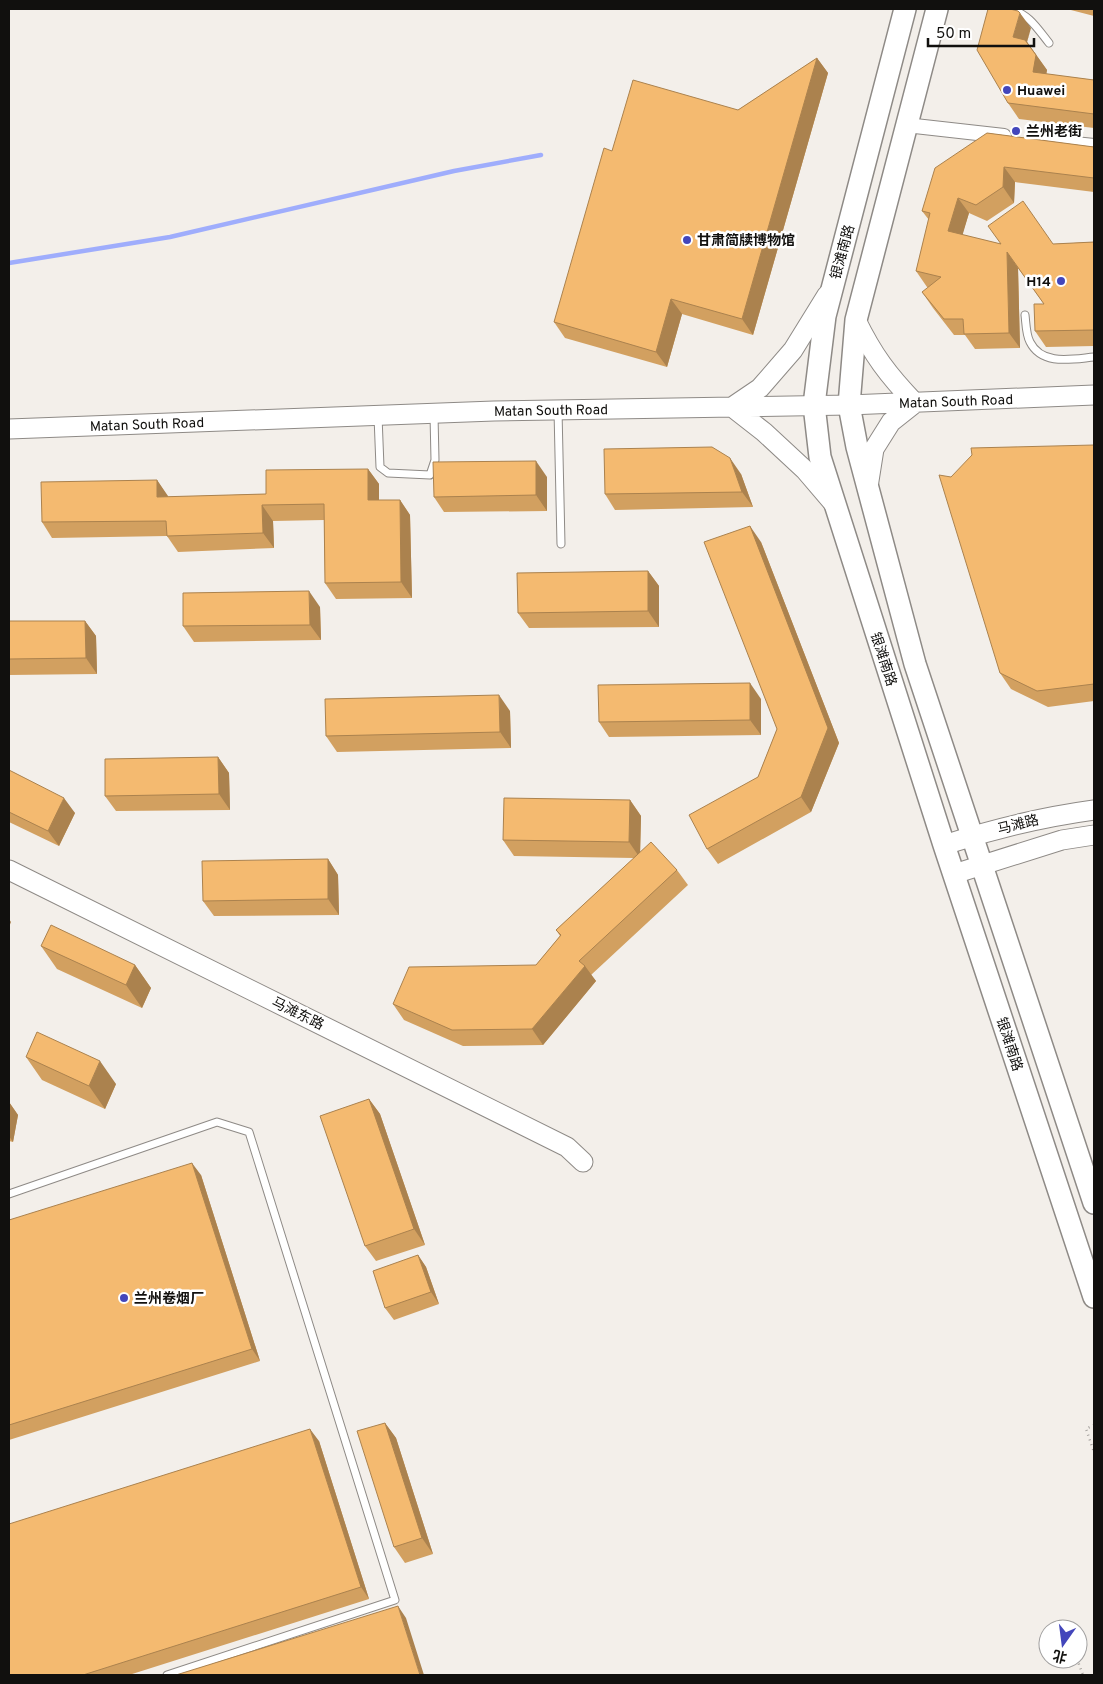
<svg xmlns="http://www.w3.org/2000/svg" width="1103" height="1684" font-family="Overpass,'Noto Sans SC',sans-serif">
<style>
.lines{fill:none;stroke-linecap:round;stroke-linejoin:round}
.stream{stroke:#9fadfc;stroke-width:4.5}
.lane-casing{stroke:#8e8a86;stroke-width:9}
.street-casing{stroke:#8e8a86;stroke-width:16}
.secondary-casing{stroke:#8e8a86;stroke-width:21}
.primary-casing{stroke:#8e8a86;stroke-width:24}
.path{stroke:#a4a19d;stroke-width:2.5;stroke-dasharray:1 4;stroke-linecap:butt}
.lane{stroke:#fff;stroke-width:7}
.street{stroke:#fff;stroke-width:14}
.secondary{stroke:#fff;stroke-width:19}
.primary{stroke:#fff;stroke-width:21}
.wall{fill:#d2a060}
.shaded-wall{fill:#ab824e}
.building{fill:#f4ba70;stroke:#ab824e}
.poi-dot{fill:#4346bb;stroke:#fff;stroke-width:2}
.labels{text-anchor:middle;stroke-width:5;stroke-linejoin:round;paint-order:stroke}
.poi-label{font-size:14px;font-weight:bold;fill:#11100e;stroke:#fff;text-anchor:start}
.street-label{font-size:14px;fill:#11100e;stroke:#fff}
</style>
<rect width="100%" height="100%" fill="#f3efea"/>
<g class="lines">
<!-- stream -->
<path class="stream" d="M9,263l161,-26 284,-66 87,-16"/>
<defs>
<path id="lane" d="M1010,9c19,5 27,19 39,34
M1025,315c1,8 1,20 5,27 12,24 42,17 64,15
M558,410l3,134
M378,416l2,51 8,6 42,2 5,-15 -1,-45
M9,1194l208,-72 32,10 146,468 -228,75"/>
<path id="street" d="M906,125l98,11
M1045,141l49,5"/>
<path id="secondary" d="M827,295l-34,55 -33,38 -28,19 32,25 41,38 29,34
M856,320c17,35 32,55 59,83l-24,19 -17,27 -6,38
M9,429l485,-18 355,-6 245,-10
M944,845c49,-16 99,-28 150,-35
M9,870l558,277 16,15
M954,874l108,-34 32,-5"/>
<path id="primary" d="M905,9l-80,307 -11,89 6,52 124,388 150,452
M937,9l-81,311 -7,85 8,42 58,217 179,539"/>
</defs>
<!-- lane casing -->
<use href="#lane" class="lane-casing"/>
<!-- street casing -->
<use href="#street" class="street-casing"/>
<!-- secondary casing -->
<use href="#secondary" class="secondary-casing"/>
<!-- primary casing -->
<use href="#primary" class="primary-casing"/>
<!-- path -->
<path class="path" d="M1094,1425l-8,4 8,23
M1077,1659l6,16"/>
<!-- lane -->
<use href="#lane" class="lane"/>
<!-- street -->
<use href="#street" class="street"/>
<!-- secondary -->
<use href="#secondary" class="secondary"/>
<!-- primary -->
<use href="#primary" class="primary"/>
</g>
<!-- wall -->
<path class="wall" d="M1067,9h27v7z
M1031,28l-4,14 20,28 -1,4 48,6v48l-75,-9 -11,-16z
M817,58l11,15 -75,262 -71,-21 -15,53 -102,-29 -11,-16 58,-171 126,-41z
M987,133l107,14v45l-79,-10 -1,21 -27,18 -18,-8 -7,22 39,9h52l41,-2v104l-48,1 -11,-16 9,-27 -26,-36 2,80 -45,1 -10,-14h-11l-21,-27 -11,-16 7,-5h-2l-11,-16 13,-51 -7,-9z
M1094,445v256l-46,6 -37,-18 -11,-16 -49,-196z
M368,469l11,15v16h21l10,15 2,83 -76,1 -11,-16 -1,-63 -51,1 1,27 -96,4 -11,-16 -115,2 -10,-16 115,-42 11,17 98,-3z
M741,474l12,33 -138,3 -10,-16z
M547,477v34l-103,1 -10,-15z
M761,542l78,201 -28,69 -93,52 -11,-15 51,-72 19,-48z
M648,571l11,15v41l-130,1 -11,-15z
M320,607l1,33 -127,2 -11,-16z
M9,621h76l11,15 1,38 -88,1z
M761,699v36l-152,2 -10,-15z
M510,711l1,37 -174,4 -11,-16z
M218,757l11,16 1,37 -114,1 -11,-15z
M9,770l66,43 -16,33 -50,-24z
M630,800l11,16 -1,36 37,18 11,15 -97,90 5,6 -53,64 -80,1 -59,-26 -11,-16 143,-39 24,-29 -4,-6 78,-72 -120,-2 -11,-16z
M328,859l10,16 1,40 -125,1 -11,-15z
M41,946l94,19 16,23 -9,20 -85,-39z
M26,1057l90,27 -11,25 -63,-29z
M369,1099l11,15 45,131 -49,16 -11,-15z
M9,1102l9,13 -5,27 -4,-1z
M201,1175l59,186 -251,79v-220z
M418,1255l8,12 13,37 -45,16 -9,-12z
M385,1423l11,15 37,116 -28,9 -11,-16z
M319,1441l50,158 -240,76h-120z"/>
<!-- shaded-wall -->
<path class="shaded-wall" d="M1020,13l11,15 -4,14 20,28 -3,18 -11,-16 -20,-35z
M817,58l11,15 -75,262 -11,-16z
M1004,167l11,15 -1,21 -11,-16z
M958,198l11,15 -10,34 -11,-16z
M1007,252l11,16 2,80 -11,-15z
M671,299l11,15 -15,53 -11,-15z
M730,458l11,16 12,33 -11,-15z
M536,461l11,16v34l-11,-16z
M368,469l11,15v32l-11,-16z
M157,480l11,16v17l-11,-16z
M400,500l10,15 2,83 -11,-16z
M262,505l11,16 1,27 -11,-15z
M750,526l11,16 78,201 -28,69 -10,-15z
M648,571l11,15v41l-11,-16z
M309,591l11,16 1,33 -11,-15z
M85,621l11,15 1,38 -11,-16z
M750,683l11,16v36l-11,-15z
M499,695l11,16 1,37 -11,-16z
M218,757l11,16 1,37 -11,-16z
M64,798l11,15 -16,33 -11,-15z
M630,800l11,16 -1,42 -11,-16z
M328,859l10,16 1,40 -11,-16z
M9,919l2,3 -2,5z
M135,965l16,23 -9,20 -16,-23z
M585,966l11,15 -53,64 -11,-16z
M100,1061l16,23 -11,25 -16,-23z
M369,1099l11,15 45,131 -11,-16z
M9,1102l9,13 -5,27 -4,-6z
M192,1163l9,12 59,186 -8,-12z
M418,1255l8,12 13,37 -8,-12z
M385,1423l11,15 37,116 -11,-16z
M310,1429l9,12 50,158 -8,-12z
M398,1606l8,12 18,57h-4z"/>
<!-- building -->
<path class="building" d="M988,9h22l8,2 2,2 -7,24 12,3 11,15 -3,17 61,8v34l-86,-11 -31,-53z
M817,58l-75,261 -71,-20 -15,53 -102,-30 50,-174 8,3 21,-71 105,30z
M987,133l107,14v31l-90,-11 -1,20 -27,18 -18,-7 -10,33 53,13 -13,-18 35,-25 30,43 41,-2v88l-59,1 -1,-27h10l-37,-52 2,81 -45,1 -1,-15h-19l-22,-27 19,-15 -25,-6 14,-58 -8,-2 13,-43z
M1094,445v239l-57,7 -37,-18 -61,-198 12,2 21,-22 -1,-7z
M712,447l18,11 12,34 -137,2 -1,-45z
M536,461v34l-102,2 -1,-35z
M368,469v31h32l1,82 -76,1 -1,-79 -62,1 1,28 -96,3 -1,-15 -124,1 -1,-40 116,-2v17l109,-3v-24z
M750,526l78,202 -27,69 -94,52 -18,-34 69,-38 19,-48 -73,-187z
M648,571v40l-130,2 -1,-40z
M309,591l1,34 -127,1v-33z
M9,621h76l1,37 -77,1z
M750,683v37l-151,2 -1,-37z
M499,695l1,37 -174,4 -1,-37z
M218,757l1,37 -114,2v-37z
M9,770l55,28 -16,33 -39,-19z
M504,798l126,2 -1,42 -126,-2z
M651,842l26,28 -98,91 6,5 -53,63 -80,1 -59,-26 16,-37 127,-2 25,-30 -5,-5z
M328,859v40l-125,2 -1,-40z
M51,925l84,40 -9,20 -85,-39z
M37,1032l63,29 -11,25 -63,-29z
M369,1099l45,130 -49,17 -45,-130z
M192,1163l60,186 -243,76v-205z
M418,1255l13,37 -46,16 -12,-37z
M385,1423l37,115 -28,9 -37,-116z
M310,1429l51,158 -278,88h-74v-151z
M398,1606l22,69h-244z"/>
<!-- markers -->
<g class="poi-dot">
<circle cx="1007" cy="90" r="5"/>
<circle cx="1016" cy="131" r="5"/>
<circle cx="687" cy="240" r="5"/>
<circle cx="1061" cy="281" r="5"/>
<circle cx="124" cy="1298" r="5"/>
</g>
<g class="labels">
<!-- poi labels -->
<g class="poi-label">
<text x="1017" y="95">Huawei</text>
<text x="1026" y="136">兰州老街</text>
<text x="697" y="245">甘肃简牍博物馆</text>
<text x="1051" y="286" text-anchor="end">H14</text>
<text x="134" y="1303">兰州卷烟厂</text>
</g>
<!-- street labels -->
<g class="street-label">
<text transform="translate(842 252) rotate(-75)" y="5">银滩南路</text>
<text transform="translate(956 401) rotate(-2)" y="5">Matan South Road</text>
<text transform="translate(551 410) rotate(-1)" y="5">Matan South Road</text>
<text transform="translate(147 424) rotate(-2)" y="5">Matan South Road</text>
<text transform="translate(884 659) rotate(72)" y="5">银滩南路</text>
<text transform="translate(1018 824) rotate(-14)" y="5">马滩路</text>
<text transform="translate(298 1013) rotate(26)" y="5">马滩东路</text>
<text transform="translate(1010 1044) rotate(72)" y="5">银滩南路</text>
</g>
</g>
<!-- border -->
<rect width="1103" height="1684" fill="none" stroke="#11100e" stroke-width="20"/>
<!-- north arrow -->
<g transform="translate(1063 1644) rotate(194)"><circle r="24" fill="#ffffff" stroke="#a09f9f"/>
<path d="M0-4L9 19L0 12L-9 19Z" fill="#4346bb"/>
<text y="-8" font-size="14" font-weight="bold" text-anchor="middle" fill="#11100e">北</text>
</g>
<!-- scale -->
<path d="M928 38v8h106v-8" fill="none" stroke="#11100e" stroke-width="2.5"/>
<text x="936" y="38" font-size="15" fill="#11100e" stroke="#ffffff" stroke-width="4" paint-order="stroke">50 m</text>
</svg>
